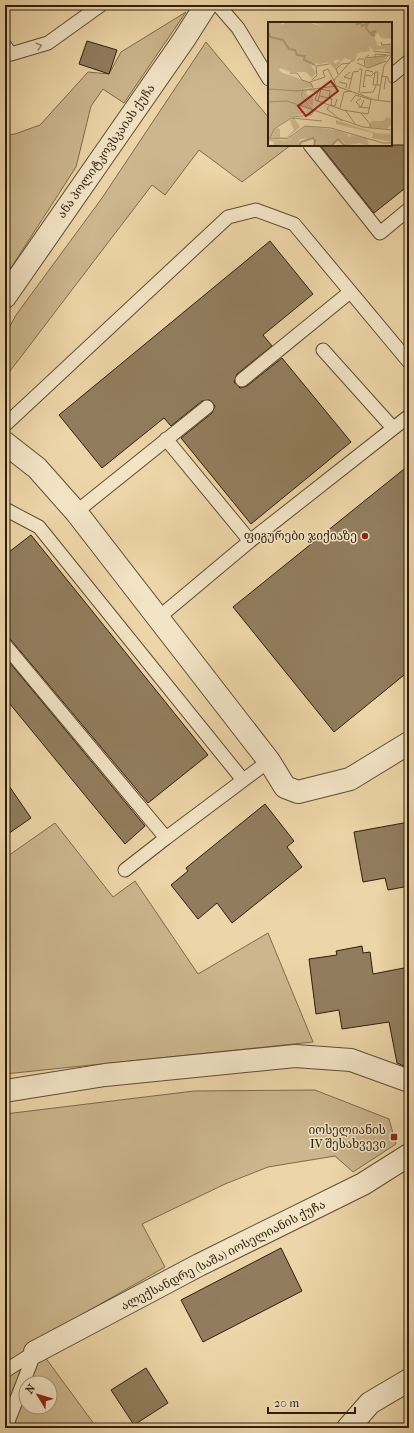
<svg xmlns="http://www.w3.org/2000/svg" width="414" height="1433" font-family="'IM FELL French Canon','Noto Serif Georgian',serif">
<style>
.green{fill:#ccb68d;stroke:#7e6a4c;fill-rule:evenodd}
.building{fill:#917d5d;stroke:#2f1e0c}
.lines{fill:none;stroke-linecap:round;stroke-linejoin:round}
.lane-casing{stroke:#5e4c33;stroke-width:15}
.street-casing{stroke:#5e4c33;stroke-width:24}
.lane{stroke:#f3e4c6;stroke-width:13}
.street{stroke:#f3e4c6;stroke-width:22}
.oneway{stroke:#9b8b72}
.poi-dot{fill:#8f2418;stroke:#f3e4c6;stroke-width:1.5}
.labels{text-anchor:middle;stroke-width:3;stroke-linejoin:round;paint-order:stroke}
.street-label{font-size:12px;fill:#2f1e0c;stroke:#f3e4c6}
.poi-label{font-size:12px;fill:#2f1e0c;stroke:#f3e4c6;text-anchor:end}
.inset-river{fill:none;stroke:#ac9773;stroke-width:2}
.inset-road{fill:none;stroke:#a08c6a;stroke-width:1}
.view{fill:#8f2418;fill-opacity:0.15;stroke:#8f2418;stroke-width:2}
.inset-edge{fill:none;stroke:#2f1e0c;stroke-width:2}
</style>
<rect width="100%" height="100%" fill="#ecd5a8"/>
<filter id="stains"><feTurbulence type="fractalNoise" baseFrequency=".005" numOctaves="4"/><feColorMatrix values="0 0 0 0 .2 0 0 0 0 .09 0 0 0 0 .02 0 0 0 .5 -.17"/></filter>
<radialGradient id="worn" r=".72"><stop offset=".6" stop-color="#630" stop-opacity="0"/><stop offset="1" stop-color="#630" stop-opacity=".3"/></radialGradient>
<!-- green -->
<path class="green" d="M186,12l-62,91 -21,-14 -12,17 -15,61 -71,110v-142l10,-1 25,-9 48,-53 21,2 12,-22z
M206,42l63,76v27h22l-49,37 -43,-32 -34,45 -13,-10 -145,190 -2,-40 11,-20 86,-117z
M55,823l58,74 22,-16 63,93 70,-41 45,109 -308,32v-216z
M315,1090l74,29 7,25 -43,28 -18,-16 -67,11 -43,17 -83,40 23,43 -131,75 63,86h-92v-314l189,-23zM26,1383h24v24h-24z"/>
<!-- building -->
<path class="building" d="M87,41l30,9 -8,24 -30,-10z
M320,145h89v40l-35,28z
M270,241l43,53 -50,41 9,11 -35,28 -3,8 6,6 7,-2 35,-28 69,84 -100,82 -70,-86 31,-25 3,-7 -5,-6 -8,1 -31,25 -7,-8 -62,50 -43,-53z
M409,465v206l-75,61 -101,-125z
M31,535l177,220 -60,48 -137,-163 -6,-3v-82z
M5,657l140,169 -20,18 -120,-146z
M5,780l26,38 -26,18z
M265,804l29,37 -7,6 15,20 -70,56 -15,-20 -19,16 -27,-34 17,-14 -2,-3z
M409,822v64l-21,4 -3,-12 -22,4 -9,-50z
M362,946l1,7 7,-1 3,22 36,-7v101l-12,-5 -8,-41 -47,7 -3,-19 -23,4 -7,-55 28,-4 -1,-4z
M281,1248l21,43 -99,51 -22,-42z
M146,1368l22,35 -34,22 -23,-35z"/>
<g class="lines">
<defs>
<path id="lane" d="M218,5l20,23 31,51
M5,46l6,8 37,-11 53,-38
M391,76l18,-15
M310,145l70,88 29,-24
M323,350l70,78
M242,380l108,-88
M5,425l223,-208 28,-7 38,14 115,138
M166,439l84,102
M5,509l34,18 204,253
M76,512l131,-105
M158,618l92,-77 159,-125
M5,645l161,193 103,-77
M125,870l41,-32
M5,1371l30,-19
M7,1428l2,-9 26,-67"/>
<path id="street" d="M5,297l178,-256 23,-36
M5,443l32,25 39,44 193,249 16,26 13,5 52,-13 59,-36
M5,1091l100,-16 190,-19 56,4 58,21
M35,1352l164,-87 164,-81 46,-29
M348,1428l22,-25 39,-23"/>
</defs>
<!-- lane casing -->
<use href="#lane" class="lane-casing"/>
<!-- street casing -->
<use href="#street" class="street-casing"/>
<!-- lane -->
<use href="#lane" class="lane"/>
<!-- street -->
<use href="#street" class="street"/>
</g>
<!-- one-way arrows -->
<defs><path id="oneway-chevron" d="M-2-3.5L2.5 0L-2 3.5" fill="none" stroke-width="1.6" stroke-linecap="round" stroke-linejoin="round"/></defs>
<use class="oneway" href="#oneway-chevron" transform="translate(39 46) rotate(-17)"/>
<!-- markers -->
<g class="poi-dot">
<circle cx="365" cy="536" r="4"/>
<rect x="390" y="1133" width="8" height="8" rx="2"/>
</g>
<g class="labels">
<!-- street labels -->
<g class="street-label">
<text transform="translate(106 151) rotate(-55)" y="4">ანა პოლიტკოვსკაიას ქუჩა</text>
<text transform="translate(223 1255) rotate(-27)" y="4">ალექსანდრე (საშა) იოსელიანის ქუჩა</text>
</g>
<!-- poi labels -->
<g class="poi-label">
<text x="357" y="540">ფიგურები ჯიქიაზე</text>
<text x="386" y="1134">იოსელიანის<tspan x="386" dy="14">IV შესახვევი</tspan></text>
</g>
</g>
<!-- overview -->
<g transform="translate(268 22)">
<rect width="124" height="124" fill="#ecd5a8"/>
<path d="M0,0h11l4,3 2,-3h22l17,5 -12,-5h80v17l-11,-1 -3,-5 -4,3 4,10 14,-2v9l-7,-2v-2l-12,1 -4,-4 1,5 -12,2 -4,9h-3l3,-5 -2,3 -8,-2 -3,4 -3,-3 -5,2 3,3 2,-3 3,2 -6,6 -7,-7 -8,2 -11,-2 7,11 -4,5 -6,-6h-16l-10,-4 -1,2 4,3 28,10 1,4 -10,2 -2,7 12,14 -11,-4 2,8 -10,2 -17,12 4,1v8h7l7,-7 -4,-10 4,-2 6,9 -14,12 -18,-2zM122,33l-10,9 -11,4 -3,-2 -1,-7zM43,66l5,2 -1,2 -8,-2 -1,4 7,3v10l-12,-11 2,-6zM119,95l5,2v5l-5,5 -17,-2 1,-6h12zM68,98l40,13 16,1v8l-20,-4 1,-5 -37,-9zM38,104l30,4 14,5h-4l4,2 1,-2 16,3 2,8 -10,-3 -13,3 -3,-5 -6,-3 -7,8h-15v-8l-15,1 -2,7h-26l2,-4 -6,-1v-3l18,3z" fill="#ccb68d"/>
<path class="inset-river" d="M90,0l-1,2 4,-1 1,3 6,-3 -2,5 4,5 6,-2 -4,4 3,1M0,9l2,6 13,3 6,9 6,1 2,5 8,1 -1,4 11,5M31,124l2,-4 12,-4 2,3 -1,5M63,124l7,-7 7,7"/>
<path class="inset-road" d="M113,20l1,3 10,-1M105,29l18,2M101,33l-4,3 26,-3M107,36v-4l12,1M90,39v-2h6l1,7M89,41l11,5 18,-7M82,50l-6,5 7,2M105,50l-7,-2 -1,5 6,1 4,-4M22,51h7l5,7 9,3 2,5M70,52l-2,-5 6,-5 8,-1M97,53l-2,12 3,-1M113,54l7,1 1,5 3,1M44,58l5,-5 -1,-9 13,-2M64,59l3,5 -5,-4zM42,60l15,-5 -2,-6 5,-2 6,12M71,60l8,2 -1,4M109,63l1,-13h-3l-2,13h7M68,64l-2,-6 18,-20M0,67l30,2 38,-5 39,14 17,2M35,67l-2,7 13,15M51,67l-4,11 28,10 25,4 3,-14M81,67l4,-17 6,-1M116,67l2,-12M91,71l3,-24h-3M92,71l13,-1 3,-6M52,74l12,3 -1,7M93,76l-5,4 5,5 3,-7M110,78l6,-34 8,-11M50,79l3,-12 9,2 -1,7M0,80l19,-1 76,26 29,3M82,80l6,-7 16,5M62,83l5,1 2,-7M61,84l-2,3 15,12M90,85l12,1M72,86l4,-16 8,-1M77,88l11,15M93,91l9,11v4M24,96l30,3M0,116l19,1 18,-13 26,2 52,15h9M2,116l4,-9 19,-12 18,-2 3,-4"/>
<path class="view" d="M63,59l7,10 -32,25 -8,-10z"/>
<rect width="124" height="124" class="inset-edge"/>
</g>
<!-- margin -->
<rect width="414" height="1433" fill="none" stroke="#ecd5a8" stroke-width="20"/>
<rect x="6" y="6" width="402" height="1421" fill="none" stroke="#2f1e0c" stroke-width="2"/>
<rect x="10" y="10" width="394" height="1413" fill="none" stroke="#2f1e0c"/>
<!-- north arrow -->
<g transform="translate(38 1395) rotate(308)"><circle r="19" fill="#f3e4c6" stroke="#a5957c"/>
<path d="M0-3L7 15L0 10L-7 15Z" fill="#8f2418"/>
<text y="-6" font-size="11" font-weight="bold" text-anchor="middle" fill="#2f1e0c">N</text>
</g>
<!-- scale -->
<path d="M268 1407v6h87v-6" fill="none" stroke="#2f1e0c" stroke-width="2"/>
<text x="274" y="1407" font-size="12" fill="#2f1e0c" stroke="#f3e4c6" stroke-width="3" paint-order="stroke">20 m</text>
<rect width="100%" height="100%" filter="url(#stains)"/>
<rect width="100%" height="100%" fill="url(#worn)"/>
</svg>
